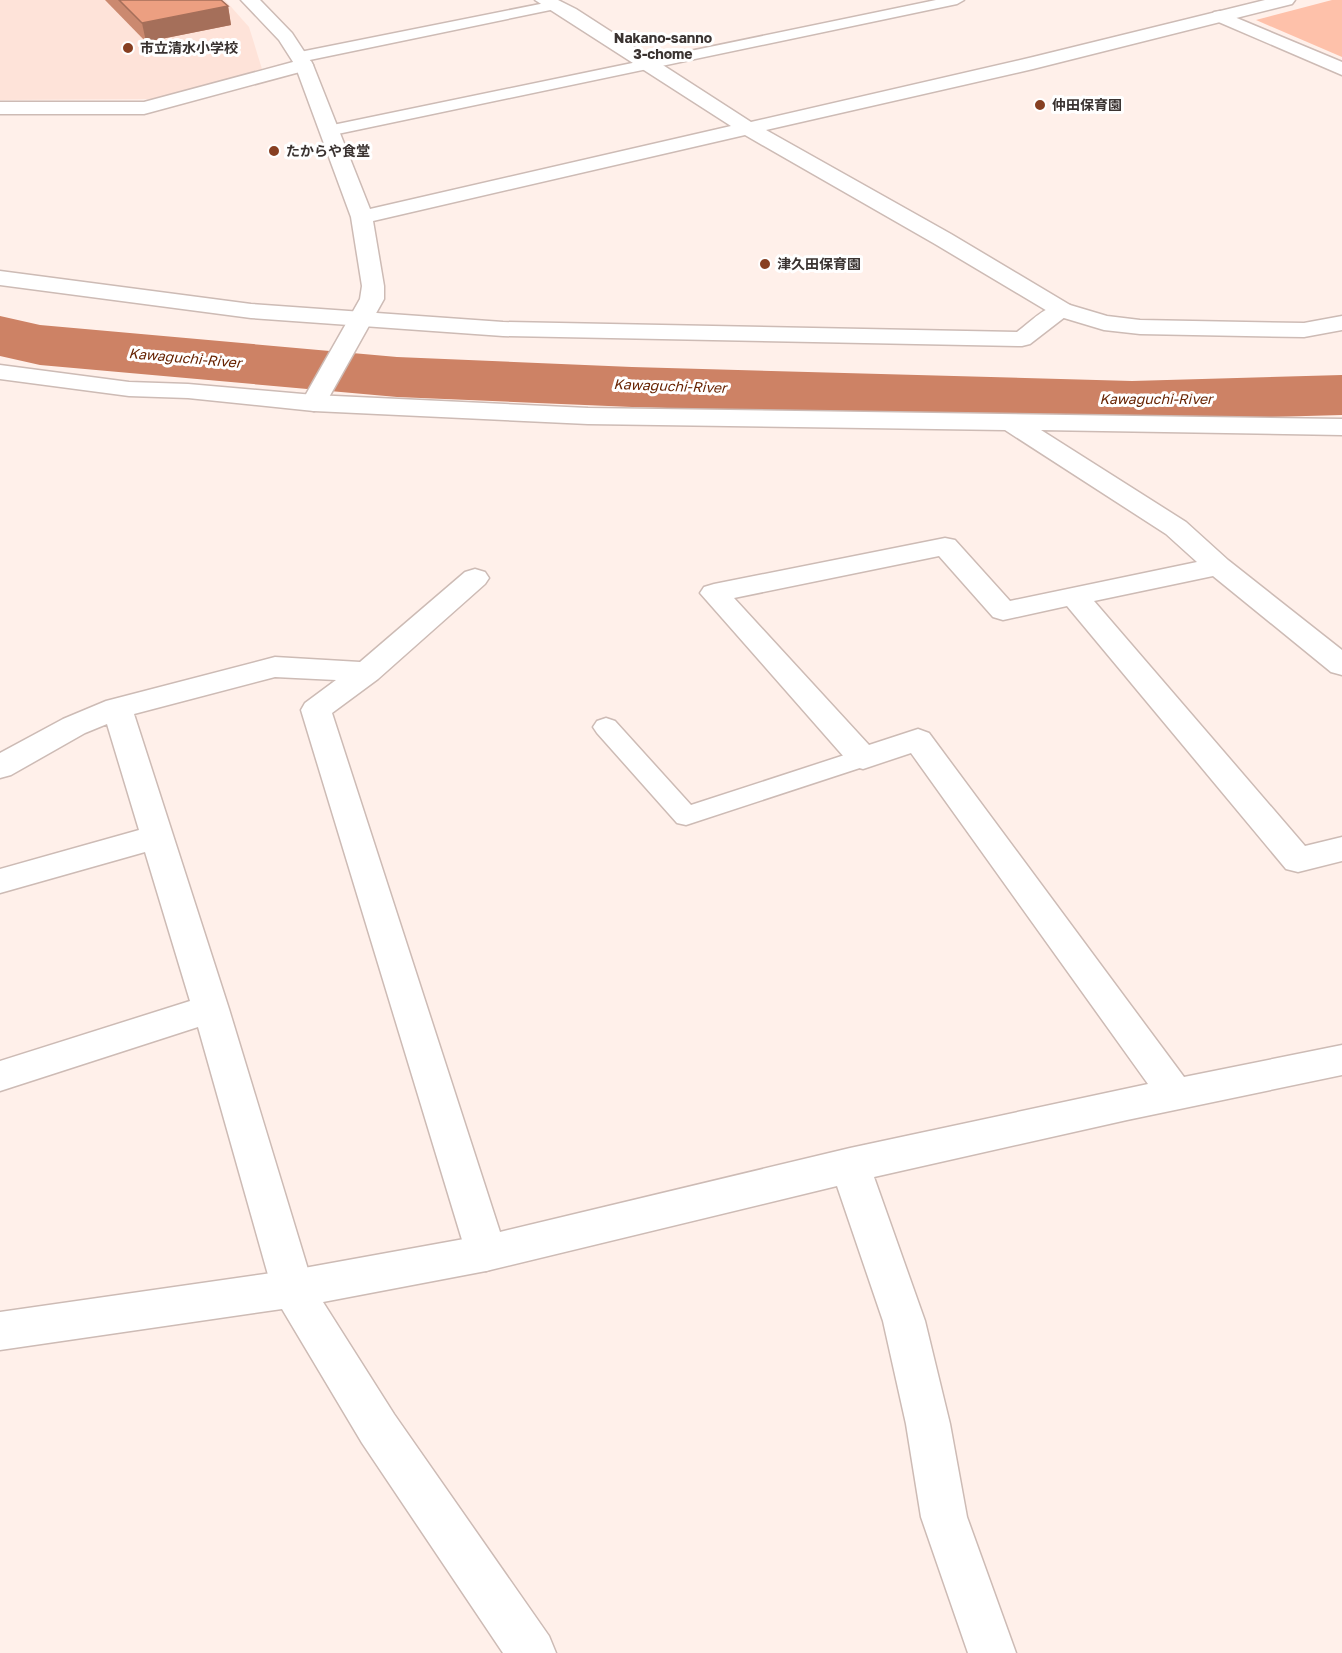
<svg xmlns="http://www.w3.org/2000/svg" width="1342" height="1653" font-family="'Golos Text','Noto Sans JP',sans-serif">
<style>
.built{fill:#fee3d9}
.green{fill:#fec1aa}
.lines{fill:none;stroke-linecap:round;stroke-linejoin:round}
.river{fill:#cd8265;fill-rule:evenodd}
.service-casing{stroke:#cdbbb5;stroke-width:3}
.minor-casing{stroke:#cdbbb5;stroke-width:3}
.tertiary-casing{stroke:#cdbbb5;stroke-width:3}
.service{fill:#fff;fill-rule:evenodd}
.minor{fill:#fff;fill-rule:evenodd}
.tertiary{fill:#fff;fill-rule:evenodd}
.wall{fill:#cb896f}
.shaded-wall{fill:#a56f5a}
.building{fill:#ec9f81;stroke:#a56f5a;stroke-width:1.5}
.poi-dot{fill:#873f21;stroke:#fff;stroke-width:2}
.labels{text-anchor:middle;stroke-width:6;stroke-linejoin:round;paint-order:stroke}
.far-neighbourhood-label{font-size:14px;font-weight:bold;fill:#3a3331;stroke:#fff}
.far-poi-label{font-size:14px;font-weight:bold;fill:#3a3331;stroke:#fff;text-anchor:start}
.far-water-label{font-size:14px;font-style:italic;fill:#682403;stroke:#fff}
</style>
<rect width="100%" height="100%" fill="#fff0ea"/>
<!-- built -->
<path class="built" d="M0,0h225l24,27 13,42 -109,30 -153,1z"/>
<!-- green -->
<path class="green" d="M1332,0h10v57l-86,-37z"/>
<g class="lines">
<!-- river -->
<path class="river" d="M0,316l40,9 357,32 235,10 500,14 210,-6v40l-210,6 -500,-14 -235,-10 -357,-32 -40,-9z"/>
<defs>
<path id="service" d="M936,0h28l-7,4 -629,132 -8,-5 8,-5z
M555,1l5,1 2,3 -2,3 -260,54 -8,-5 8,-5z
M606,718l9,3 76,84 172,-56 9,3 4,6 -4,6 -186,61 -9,-2 -80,-90 -4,-6 4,-6z"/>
<path id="minor" d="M1220,11l122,51v13l-128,-55 -3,-4 3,-4z
M304,59l7,2 2,4 -2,4 -167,45h-144v-12h144z
M0,271l251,33 252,18 514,10c15,-11 33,-32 53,-27l4,5 -44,34 -8,2 -519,-10 -252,-18 -251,-33z
M0,365l129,17 59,2 126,11 274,13 754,11v16l-301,-5 145,92 42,38 114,90v25l-11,-3 -118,-96 -119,25 211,245 37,-9v24l-44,11 -12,-3 -219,-263 -64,14 -10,-3 -54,-61 -205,42 135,147 49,-16 11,4 255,344 158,-32v30l-215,45 -253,57 51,144 25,103 17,93 49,136h-48l-47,-136 -15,-93 -23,-103 -46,-135 -351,85 -14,-5 -6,-13 -165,-543 4,-7 31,-23 -61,-3 -141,37 95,295 85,280 -6,13 -15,6 -15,-6 -6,-13 -74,-262 -198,64v-30l190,-60 -45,-149 -145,41v-24l139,-39 -32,-106 -22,9 -74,42 -11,3v-25l63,-34 43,-18 169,-44 85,5 105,-90 10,-3 10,3 4,6 -4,6 -107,95 -46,34 168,519 350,-84 298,-64 -237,-331 -48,16 -11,-3 -152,-173 4,-6 10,-3 231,-46 10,2 55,61 187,-39 -31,-28 -161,-104 -417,-6 -274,-13 -126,-13 -59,-2 -129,-17z"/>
<path id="tertiary" d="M241,0h19l32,33 21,32 57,144 361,-83 -196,-126h23l18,9 175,113 282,-65 232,-57h30l-3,4 -259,65 -267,61 185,104 119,71 37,11 33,4 164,3 38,-7v14l-38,7 -164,-3 -36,-4 -50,-15 -119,-71 -190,-109 -372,86 11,65v13l-61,109 -9,3 -9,-3 -4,-5 59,-104 2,-13 -11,-69 -56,-152 -16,-25z
M486,1235l14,5 6,13 -6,13 -14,5 -163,31 71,112 155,222 7,17h-53l-141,-210 -80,-134 -282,41v-38l293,-42z"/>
</defs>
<!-- service casing -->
<use href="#service" class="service-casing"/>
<!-- minor casing -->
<use href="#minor" class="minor-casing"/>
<!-- tertiary casing -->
<use href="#tertiary" class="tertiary-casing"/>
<!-- service -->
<use href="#service" class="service"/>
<!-- minor -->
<use href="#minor" class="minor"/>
<!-- tertiary -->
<use href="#tertiary" class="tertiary"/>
</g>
<!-- wall -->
<path class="wall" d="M105,0h116l7,6 3,19 -85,17z"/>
<!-- shaded-wall -->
<path class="shaded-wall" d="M228,6l3,19 -85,17 -4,-19z"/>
<!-- building -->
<path class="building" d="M119,0h102l7,6 -86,17z"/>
<!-- markers -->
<g class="poi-dot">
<circle cx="128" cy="48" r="6"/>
<circle cx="1040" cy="105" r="6"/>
<circle cx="274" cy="151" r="6"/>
<circle cx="765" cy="264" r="6"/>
</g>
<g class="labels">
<!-- far-neighbourhood labels -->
<g class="far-neighbourhood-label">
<text x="663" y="43">Nakano-sanno<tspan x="663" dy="16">3-chome</tspan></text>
</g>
<!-- far-poi labels -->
<g class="far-poi-label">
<text x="140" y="53">市立清水小学校</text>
<text x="1052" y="110">仲田保育園</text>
<text x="286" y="156">たからや食堂</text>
<text x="777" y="269">津久田保育園</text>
</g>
<!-- far-water labels -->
<g class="far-water-label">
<text transform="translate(185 358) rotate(5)" y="5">Kawaguchi-River</text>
<text transform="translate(670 386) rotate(2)" y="5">Kawaguchi-River</text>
<text x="1156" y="404">Kawaguchi-River</text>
</g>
</g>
</svg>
